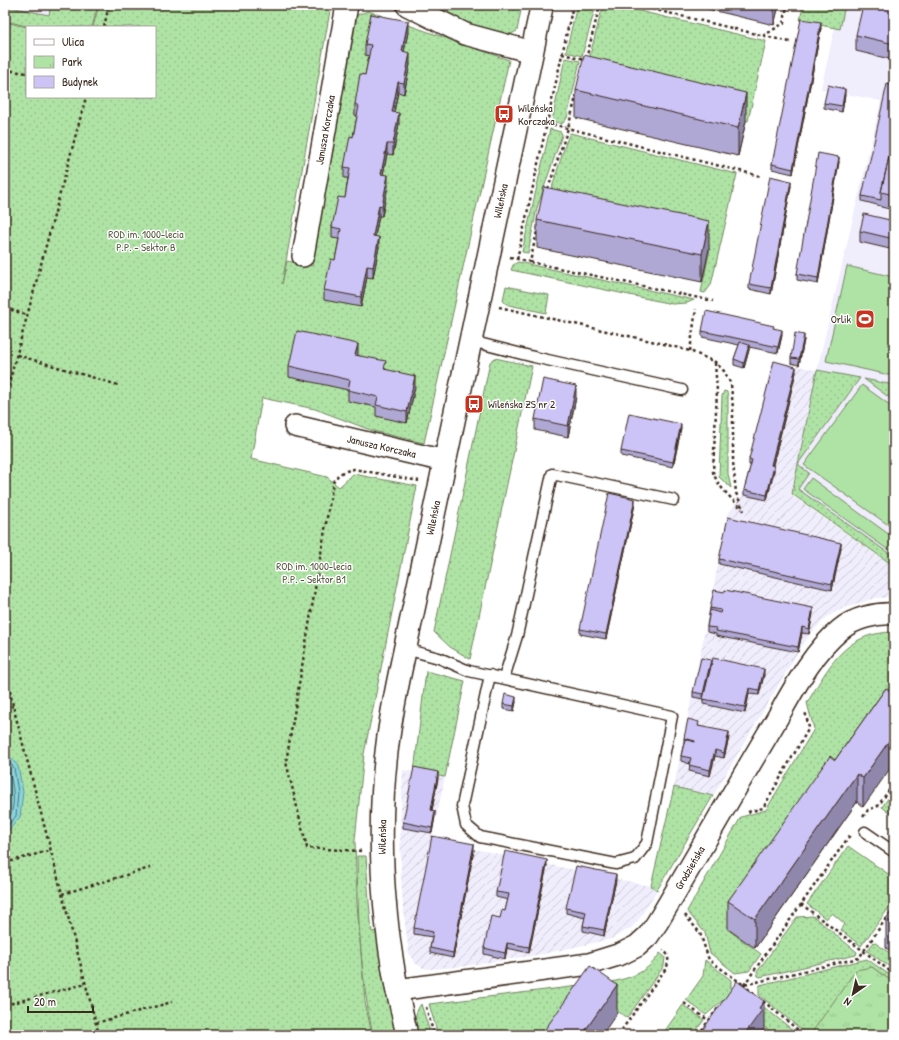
<svg xmlns="http://www.w3.org/2000/svg" width="899" height="1040" font-family="'Patrick Hand',sans-serif">
<style>
.built{fill:#f0edfc}
.industrial{fill:url(#industrial-furrows)}
.grass{fill:url(#grass-dots);stroke:#758662}
.park{fill:url(#park-tufts);stroke:#758662}
.pitch{fill:#afe3a5;stroke:#758662}
.water{fill:#85d6e0;stroke:#679192}
.lines{fill:none;stroke-linecap:round;stroke-linejoin:round}
.shore{stroke:#596f6c;stroke-width:1}
.lane-casing{stroke:#3b2a1e;stroke-width:13}
.street-casing{stroke:#3b2a1e;stroke-width:24}
.secondary-casing{stroke:#3b2a1e;stroke-width:25}
.path{stroke:#3b2a1e;stroke-width:2.5;stroke-dasharray:3 3;stroke-linecap:butt}
.lane{stroke:#fff;stroke-width:10}
.street{stroke:#fff;stroke-width:21}
.secondary{stroke:#fff;stroke-width:22}
.wall{fill:#afa8d4;stroke:#3b2a1e}
.shaded-wall{fill:#8f88ac;stroke:#3b2a1e}
.building{fill:#ccc3f6;stroke:#3b2a1e}
.labels{text-anchor:middle;stroke-width:3;stroke-linejoin:round;paint-order:stroke}
.poi-label{font-size:11px;fill:#3b2a1e;stroke:#fff;text-anchor:start}
.street-label{font-size:11px;fill:#3b2a1e;stroke:#fff}
.park-label{font-size:11px;fill:#585840;stroke:#fff}
</style>
<defs>
<pattern id="industrial-furrows" width="10" height="10" patternUnits="userSpaceOnUse"><rect width="10" height="10" fill="#f0edfc"/><path d="M-1 1l2-2M0 10L10 0M9 11l2-2" fill="none" stroke="#cfcbd8"/></pattern>
<pattern id="grass-dots" width="8" height="8" patternUnits="userSpaceOnUse"><rect width="8" height="8" fill="#afe3a5"/><path d="M2 2h.1M6 6h.1" fill="none" stroke="#97c38e" stroke-width="1.8" stroke-linecap="round"/></pattern>
<pattern id="park-tufts" width="24" height="20" patternUnits="userSpaceOnUse"><rect width="24" height="20" fill="#afe3a5"/><path d="M3 7l-1-3M5 7V3M7 7l1-3M15 17l-1-3M17 17v-4M19 17l1-3" fill="none" stroke="#97c38e"/></pattern>
</defs>
<rect width="100%" height="100%" fill="#fff"/>
<filter id="ink" filterUnits="userSpaceOnUse"><feTurbulence type="fractalNoise" baseFrequency=".025" numOctaves="2"/><feDisplacementMap in="SourceGraphic" scale="8" xChannelSelector="R" yChannelSelector="G"/><feConvolveMatrix kernelMatrix="1 2 1 2 8 2 1 2 1" color-interpolation-filters="sRGB"/></filter>
<g filter="url(#ink)">
<!-- built -->
<path class="built" d="M5,5h89l-5,22 -84,-9z
M840,5h54v560l-102,-71 25,-124 64,-269 -60,-12z"/>
<!-- industrial -->
<path class="industrial" d="M772,361l45,9 -26,125 103,72v30l-19,1 -33,11 -15,8 -15,15 -11,15 -88,149 -39,-9 54,-273 14,-18z
M403,770l42,7 -14,63 220,46 6,4 -19,31 -7,7 -20,11 -68,15 -85,13 -28,2 -7,-1 -8,-5 -6,-9 -6,-47 -2,-30 -1,-51z"/>
<!-- grass -->
<path class="grass" d="M51,5h47l-6,22h-61l-26,-6v-15l44,9z
M99,5h232l-49,279 5,-23 25,5 45,-251 11,-4 141,49 -85,383 -51,-12 -58,-22 -53,-11 -11,61 76,18 12,10 14,-13 64,12 -53,268 -9,86 2,64 8,98 7,33h-367v-1013l22,5v70h128v-70h-62z
M437,5h85l-5,26 -8,4 -47,-14z
M577,5h19l-14,51 -16,-4z
M606,5h8l152,36 -18,80 -165,-39 18,-69z
M803,5h42l-5,24 -40,-8z
M565,58l15,3 -13,57 -5,6 -10,-3z
M550,129l11,3 1,3 -25,73 -9,45 -6,-1z
M570,133l167,41 -26,111 -6,8 -4,-1 9,-43 -166,-35 22,-72z
M518,262l176,38 -7,3 -15,1 -161,-34 2,-5z
M506,286l43,9 -3,18 -37,-8 -4,-2 -2,-3z
M495,358l37,8 -62,293 -20,-12 -16,-15 56,-270z
M817,370l43,8 -62,86 11,9 -11,16 96,68v9l-102,-72z
M864,379l30,6v16z
M724,391l3,1 1,4v78l3,14 -12,-11 3,-81z
M890,632l4,1v55l-167,241 34,25 -12,17 -14,2 -25,-20 -5,-20 -18,-22 54,-94 25,-7 48,-81 -7,-26c14,-23 29,-54 56,-65 8,-4 18,-5 27,-6z
M426,671l39,10 -20,96 -31,-5z
M674,787l39,9 -56,94 -6,-4z
M894,790v26l-12,-9z
M848,846l46,32v23l-33,45 -20,-16 4,-6 -13,-11 -6,6 -19,-15z
M357,856h9l3,46 3,30 5,-1 10,64 10,40h-24c-13,-58 -15,-119 -16,-179z
M813,916l44,36 -1,3 -96,22 -2,-1 -1,-4 40,-55z
M874,942l20,14v14l-27,-19z
M660,953l5,4 -1,9 -37,52 -38,-26 -30,43h-121l-9,-31 183,-22c21,-5 36,-10 48,-29z
M867,959l27,19v5l-22,-16 -62,68h-2l-49,-40v-7l1,-3z
M705,960l26,20v12l-1,2 -24,21 -20,-15 17,-24z
M755,1000l44,35h-32l3,-4 -34,-24z
M421,1004l10,31h-13c-4,-12 -4,-21 3,-31z
M683,1005l21,15 -11,15h-31z"/>
<!-- park -->
<path class="park" d="M872,967l22,16v52h-84l46,-65z"/>
<!-- pitch -->
<path class="pitch" d="M847,266l47,11v99l-68,-15z
M862,385l32,23v121l-90,-64z
M811,478l83,60v16l-91,-65z"/>
<!-- water -->
<path class="water" d="M5,751l13,15 5,26 -3,25 -15,18z"/>
<g class="lines">
<!-- shore -->
<path class="shore" d="M5,757l9,11 4,24 -2,24 -11,13
M5,765c8,10 11,37 6,49 -1,2 -4,5 -6,7"/>
<defs>
<path id="lane" d="M471,341l63,16 148,33
M405,649l34,9 30,13 203,45 -25,127 -12,16 -19,5 -136,-27 -14,-12 -4,-19 28,-131
M504,678l13,-42 35,-162 122,26
M865,832l29,20"/>
<g id="street">
<path d="M407,5l58,29 67,18"/>
<path id="s1" d="M303,256l44,-251"/>
<path id="s2" d="M295,426l150,35"/>
<path id="s3" d="M407,1035l-10,-45 192,-26 32,-10 16,-8 11,-10 9,-13c39,-65 76,-131 115,-196 20,-34 38,-72 68,-97 14,-12 36,-17 54,-16"/>
</g>
<g id="secondary">
<path id="s4" d="M397,990c-15,-79 -20,-161 -10,-242 4,-34 11,-67 18,-99l137,-644"/>
</g>
</defs>
<!-- lane casing -->
<use href="#lane" class="lane-casing"/>
<!-- street casing -->
<use href="#street" class="street-casing"/>
<!-- secondary casing -->
<use href="#secondary" class="secondary-casing"/>
<!-- path -->
<path class="path" d="M635,5l155,37
M104,27l5,-22
M763,36l21,-13 3,-18
M562,54l23,5
M586,59l14,-54
M5,70l22,3
M547,123l213,53
M548,189l20,-61 9,-35
M510,257l20,5 8,-35
M517,259l56,-254
M530,262l183,39
M499,307l161,36 30,8 25,11 9,9 7,13 2,25v53l3,31 8,18
M5,308l23,7
M690,351l6,-42
M17,355l101,30
M715,363l2,28 -4,81c5,15 18,26 29,37
M5,398l81,-301
M5,667l8,39 86,329
M5,708l8,-2
M748,812l15,-4 46,-80 -4,-17
M863,817l5,-7 10,-4 16,-23
M361,851l-54,-3 -21,-86 47,-280c5,-9 11,-11 21,-13l65,12
M5,863l46,-13
M62,894l91,-27
M801,904l93,70
M685,915l15,18 9,27 35,25 115,-27 28,-41
M744,985l106,-150
M743,986l1,-1 10,9
M763,1001l41,34
M684,1003l24,17
M5,1005l80,-21
M426,1007l8,28
M96,1023l76,-21
M618,1035l49,-68c2,-8 2,-13 -4,-17
M698,1035l20,-27"/>
<!-- lane -->
<use href="#lane" class="lane"/>
<!-- street -->
<use href="#street" class="street"/>
<!-- secondary -->
<use href="#secondary" class="secondary"/>
</g>
<!-- wall -->
<path class="wall" d="M486,5h19l-1,4z
M691,5h88l-5,20z
M894,5v55l-38,-9v-16z
M821,28l-28,146 -21,-5v-5z
M408,32l-4,20 6,12 -6,30 -6,-2 -4,20 5,12 -6,31 -6,-1 -4,21 5,11 -6,30h-3l-4,20 4,11 -6,31 -6,-1 -6,30 -37,-7v-10l11,-30 4,-21 -7,-1v-11l13,-29 3,-20h-4v-11l9,-30 4,-21 -2,-1v-11l10,-29 4,-19 -4,-1v-11z
M894,86v124l-13,-3v-1l-19,-5v-5z
M576,90l170,31 -8,35 -162,-38z
M845,95l-3,17 -18,-4v-5z
M839,162l-21,122 -21,-4v-6z
M791,186l-20,108 -22,-5v-5z
M537,220l172,29 -7,33 -165,-34z
M894,221v29l-34,-8v-11z
M774,328l8,7 -4,18 -29,-6v3l-5,18 -10,-3v-6l5,-14 -37,-8v-6z
M804,340l-5,25 -8,-2v-5z
M358,355l28,14 29,18 -8,36 -31,-7v-9l-28,-6v-11l-59,-13v-11z
M796,372l-23,93 1,6 -7,29 -23,-5v-5l7,-25h-2v-6z
M576,397l-8,40 -33,-7v-11z
M681,429l-8,38 -52,-11v-5z
M635,504l-29,135 -26,-5v-5z
M841,548l-9,42 -113,-26v-5z
M710,608l103,5 -4,21 -7,-1 -4,19 -82,-16v-2l-9,-2v-5z
M711,665l53,10 -5,20 -10,-1 -4,19 -42,-9v-5l-10,-2v-5z
M886,688l-23,119 -6,-5 -102,146 -27,-19v-28l107,-141z
M516,702l-2,9 -11,-2v-5z
M699,726l30,11 -5,21 -9,-2 -5,20 -21,-5 1,-7 -9,-3v-5l3,-14v-4z
M438,778l-6,32 3,6 -3,17 -29,-5v-6z
M474,850l-21,108 -23,-5v-5l2,-11 -18,-3v-6z
M547,865l-18,88 -22,-5 -2,11 -21,-5v-6l16,-30 5,-7 3,-11 -12,-3v-5z
M616,880l-12,56 -21,-5v-5l2,-8 -19,-5v-5z
M894,908v45l-8,-5v-29z"/>
<!-- shaded-wall -->
<path class="shaded-wall" d="M774,5h5l-5,20z
M408,21v11l-6,30v-11z
M821,22v6l-28,146v-5z
M410,53v11l-6,30v-11z
M398,82v10l-6,31v-11z
M845,89v6l-3,17v-6z
M746,93v28l-8,35v-28z
M399,113v11l-6,31v-11z
M387,144v10l-6,31v-11z
M839,157v5l-21,122v-6z
M388,175v11l-6,30v-10z
M791,181v5l-20,108v-6z
M379,205v11l-6,30v-10z
M709,221v28l-7,33v-28z
M379,237v10l-6,31v-11z
M367,266v11l-6,30v-10z
M782,330v5l-4,18v-6z
M804,335v5l-5,25v-6z
M358,344v11l-3,10v-10z
M749,345v5l-5,18v-5z
M796,367v5l-25,99v-6z
M415,376v11l-8,36v-11z
M576,386v11l-8,40v-11z
M681,424v5l-8,38v-5z
M774,466v5l-7,29v-5z
M635,499v5l-29,135v-5z
M841,543v5l-9,42v-6z
M813,608v5l-4,21v-5z
M802,627v6l-4,19v-5z
M711,660v5l-8,35v-6z
M764,669v6l-5,20v-5z
M749,688v6l-4,19v-6z
M516,697v5l-2,9v-5z
M729,732v5l-5,21v-5z
M894,734v29l-31,44v-29z
M715,750v6l-5,20v-6z
M438,772v6l-7,37v-5z
M857,774v28l-102,146v-29z
M435,811v5l-3,17v-5z
M474,844v6l-21,108v-5z
M547,860v5l-18,88v-6z
M616,874v6l-12,56v-6z
M507,943v5l-2,11v-6z
M617,985v28l-15,22h-20z
M764,1001v28l-2,3v3h-18l15,-27z"/>
<!-- building -->
<path class="building" d="M863,5h31v39l-38,-9z
M371,14l37,7 -6,30 8,2 -6,30 -6,-1 -6,30 7,1 -6,31h-6l-6,30 7,1 -6,31 -3,-1 -6,31 6,1 -6,30 -6,-1 -6,31 -37,-7 7,-31 4,1 6,-31 -9,-2 6,-30 7,1 5,-30 -6,-1 6,-31 3,1 6,-31 -4,-2 5,-30 5,1 6,-30 -6,-1z
M801,19l20,3 -28,147 -21,-5z
M584,55l162,38 -8,35 -162,-38z
M887,84l7,2v49l-13,57v8l-19,-4z
M828,85l17,4 -3,17 -18,-3z
M894,135v60l-13,-3z
M818,153l21,4 -21,121 -21,-4z
M770,176l21,5 -20,107 -22,-4z
M544,187l165,34 -7,33 -165,-34z
M864,214l30,7v18l-34,-8z
M706,311l68,15 -1,2 9,2 -4,17 -76,-16z
M297,331l61,13 -3,11 31,6 -2,8 31,7 -8,36 -31,-7 2,-8 -30,-7 2,-10 -61,-14z
M795,333l9,2 -5,24 -8,-1z
M740,342l9,3 -5,18 -10,-4z
M774,361l22,6 -25,98 3,1 -7,29 -23,-5 8,-30 -3,-1z
M543,379l33,7 -8,40 -33,-7z
M629,413l52,11 -8,38 -52,-11z
M609,493l26,6 -29,135 -26,-5z
M728,517l113,26 -9,41 -113,-25z
M714,590l10,2 1,-2 88,18 -4,21 -7,-2 -4,20 -82,-16 1,-3 -10,-1 3,-17 10,3 1,-3 -11,-2z
M701,658l10,2 -8,34 -10,-2z
M713,658l51,11 -5,21 -10,-2 -4,19 -42,-8z
M894,685v9l-4,-3z
M886,688l8,6v40l-31,44 -6,-4 -102,145 -27,-18 102,-145 5,4z
M505,694l11,3 -2,9 -11,-2z
M688,719l11,3 -1,4 31,6 -5,21 -9,-3 -5,20 -21,-5 2,-7 -10,-2 4,-17 10,3v-1l-11,-3z
M414,767l24,5 -7,38 4,1 -3,17 -29,-6z
M432,836l42,8 -21,109 -23,-5 3,-16 -19,-4z
M505,851l42,9 -18,87 -22,-4 -2,10 -21,-5 7,-32 9,2 2,-8 3,1 4,-17 -13,-2z
M576,866l40,8 -12,56 -21,-4 3,-14 -20,-4z
M894,908v17l-8,-6z
M590,966l27,19 -35,50h-41z
M737,981l27,20 -5,7 3,2 -18,25h-45z"/>
</g>
<!-- icons -->
<defs>
<symbol id="bus-square" viewBox="-11 -11 22 22"><rect x="-9" y="-9" width="18" height="18" rx="4" fill="#c8321e" stroke="#fff"/><path d="M-5-6H5V4H4V6H2V4H-2V6H-4V4H-5ZM-3.5-4V0h7V-4ZM-3.5 1.2v1.5H-2V1.2ZM2 1.2v1.5H3.5V1.2Z" fill="#fff"/></symbol>
<symbol id="stadium-square" viewBox="-11 -11 22 22"><rect x="-9" y="-9" width="18" height="18" rx="4" fill="#c8321e" stroke="#fff"/><path d="M0-5a6.5 5 0 1 0 0 10a6.5 5 0 1 0 0-10ZM-3.5-1.8h7v3.6h-7Z" fill="#fff"/></symbol>
</defs>
<g fill-rule="evenodd">
<use href="#bus-square" x="493" y="103" width="22" height="22"/>
<use href="#stadium-square" x="854" y="308" width="22" height="22"/>
<use href="#bus-square" x="463" y="393" width="22" height="22"/>
</g>
<g class="labels">
<!-- poi labels -->
<g class="poi-label">
<text x="518" y="112">Wileńska<tspan x="518" dy="13">Korczaka</tspan></text>
<text x="851" y="323" text-anchor="end">Orlik</text>
<text x="488" y="408">Wileńska ZS nr 2</text>
</g>
<!-- street labels -->
<g class="street-label">
<text dy="4" stroke="none"><textPath href="#s1" startOffset="128">Janusza Korczaka</textPath></text>
<text dy="4" stroke="none"><textPath href="#s4" startOffset="802">Wileńska</textPath></text>
<text dy="4" stroke="none"><textPath href="#s2" startOffset="89">Janusza Korczaka</textPath></text>
<text dy="4" stroke="none"><textPath href="#s4" startOffset="478">Wileńska</textPath></text>
<text transform="translate(382 837) rotate(-89)" y="4">Wileńska</text>
<text dy="4" stroke="none"><textPath href="#s3" startOffset="386">Grodzieńska</textPath></text>
</g>
<!-- park labels -->
<g class="park-label">
<text x="146" y="238">ROD im. 1000-lecia<tspan x="146" dy="13">P.P. - Sektor B</tspan></text>
<text x="314" y="570">ROD im. 1000-lecia<tspan x="314" dy="13">P.P. - Sektor B1</tspan></text>
</g>
</g>
<!-- margin -->
<rect width="899" height="1040" fill="none" stroke="#fff" stroke-width="20"/>
<rect x="10" y="10" width="879" height="1020" fill="none" stroke="#3b2a1e" stroke-width="1.5" filter="url(#ink)"/>
<!-- legend -->
<rect x="26" y="26" width="130" height="72" fill="#ffffff" stroke="#b1aaa5"/>
<rect x="34" y="39" width="20" height="6" fill="#ffffff" stroke="#b1aaa5"/>
<text x="62" y="46" font-size="12" fill="#3b2a1e">Ulica</text>
<rect x="34" y="56" width="20" height="12" fill="url(#park-tufts)" stroke="#b1aaa5"/>
<text x="62" y="66" font-size="12" fill="#3b2a1e">Park</text>
<rect x="34" y="76" width="20" height="12" fill="#ccc3f6" stroke="#b1aaa5"/>
<text x="62" y="86" font-size="12" fill="#3b2a1e">Budynek</text>
<!-- north arrow -->
<g transform="translate(853 994) rotate(214)" stroke="#ffffff" stroke-width="3" paint-order="stroke">
<path d="M0-3L7 15L0 10L-7 15Z" fill="#3b2a1e"/>
<text y="-6" font-size="11" font-weight="bold" text-anchor="middle" fill="#3b2a1e">N</text>
</g>
<!-- scale -->
<path d="M28 1006v6h65v-6" fill="none" stroke="#3b2a1e" stroke-width="2"/>
<text x="34" y="1006" font-size="12" fill="#3b2a1e" stroke="#ffffff" stroke-width="3" paint-order="stroke">20 m</text>
</svg>
